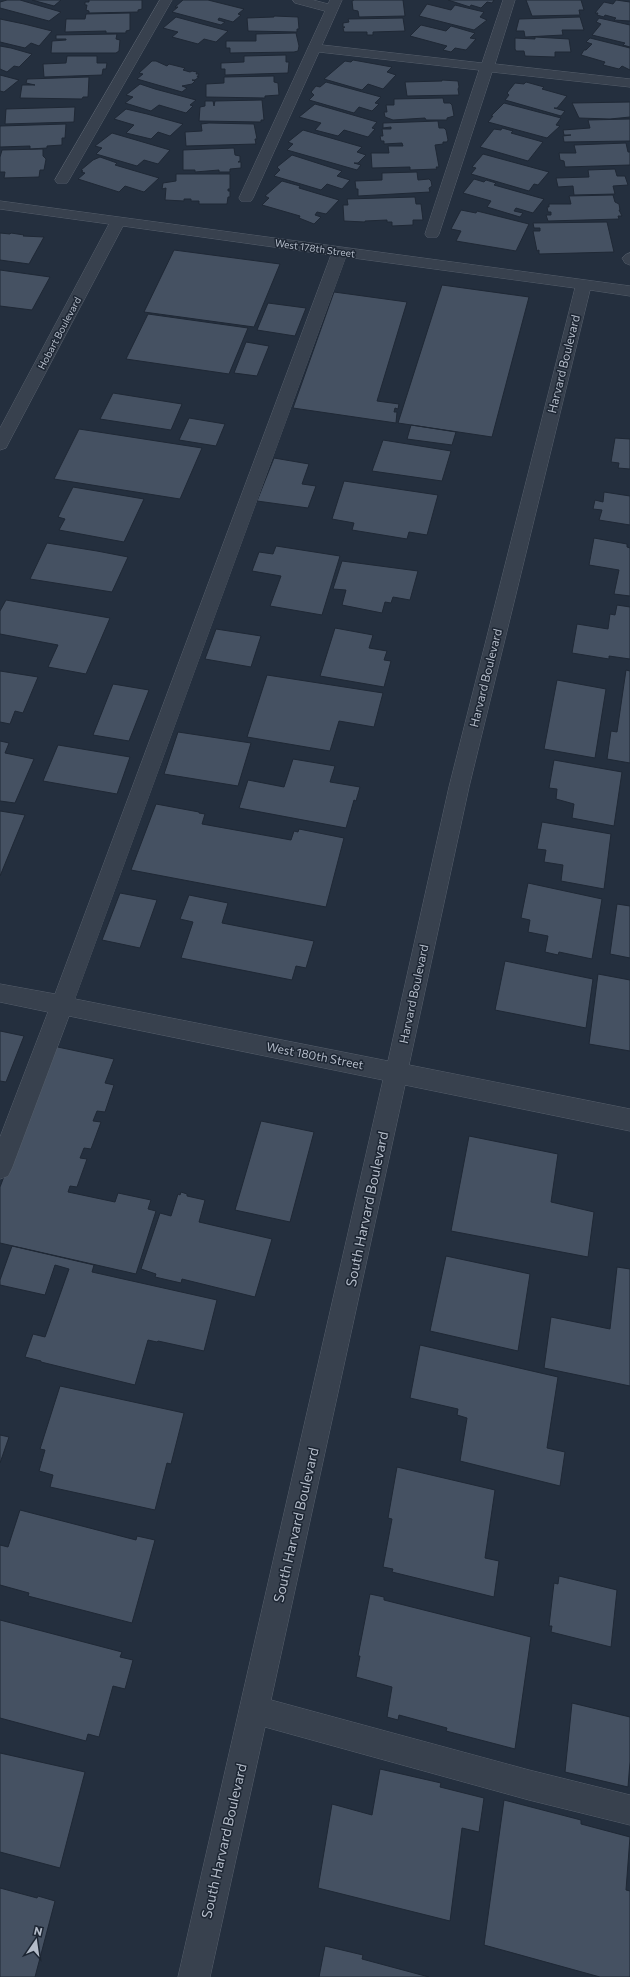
<svg xmlns="http://www.w3.org/2000/svg" width="630" height="1977" font-family="Commissioner,sans-serif">
<style>
.building{fill:#455162;stroke:#1f2835}
.lines{fill:none;stroke-linecap:round;stroke-linejoin:round}
.minor-casing{stroke:#565f6c;stroke-width:1}
.minor{fill:#38414e;fill-rule:evenodd}
.labels{text-anchor:middle;stroke-width:3;stroke-linejoin:round;paint-order:stroke}
.far-street-label{font-size:10px;fill:#b4bcc9;stroke:#1d2633}
.street-label{font-size:12px;fill:#b4bcc9;stroke:#1d2633}
.near-street-label{font-size:14px;fill:#b4bcc9;stroke:#1d2633}
</style>
<rect width="100%" height="100%" fill="#242f3e"/>
<!-- building -->
<path class="building" d="M7,0h13l41,12 -12,9 -49,-13v-6z
M32,0h29l-7,6z
M89,0h53v9l-4,1v2l-49,1v-2l-3,-1 1,-5h-2v-3h4z
M183,0h25l36,9 -6,5 3,1 -8,7 -14,-4 -1,2 7,2 -4,3 -49,-13 6,-5h-3z
M354,0h49l2,16 -46,1 -1,-6 -5,-1 -1,-9z
M448,0h46l-2,3 -5,-1 -6,6 -10,-3 -1,2z
M526,0h55l3,10h-5l1,5 -48,1z
M616,0l14,2v19l-16,-1 2,-2 -11,-3 -1,2 -7,-2 1,-2h-3l9,-11 9,2z
M427,4l24,6 4,-5 29,7 -4,5 7,3 -13,10 -55,-14z
M130,13v17l-4,1v2h-20v-2l-41,1 1,-13h19l1,-5z
M274,16l24,1 1,12h-2v3l-49,-1 -1,-13 27,-1z
M176,17l52,14 -12,11 -12,-3 -6,5 -26,-7 6,-5 -15,-4z
M580,17l4,13h-22l1,5 -38,2 -1,-6h-8l3,-12z
M403,18l2,13 -32,1v3h-6v-3h-23l-1,-4 2,-1h-2v-4l6,-1 -1,-3z
M599,18l31,7v22l-7,-2 2,-2 -33,-8 9,-11 -5,-2z
M0,19l24,5 28,7 -13,15 -8,-3 -6,5 -25,-6z
M421,25l25,6 5,-5 24,7 -5,5 6,1 -10,11 -11,-2 -4,4 -8,-2 4,-4 -37,-10z
M296,33l3,13 -1,5 -4,1 -64,1v-5h-4v-7h30v-7z
M117,34l-1,5 4,1 -1,11 -3,2h-65l1,-12 14,-1v-1h-10v-4z
M535,37l34,2 2,13h-16v5l-30,-1 -1,-5h-8l-1,-2v-11l20,1z
M590,38l40,10v22l-8,-4 -3,3 -16,-4 2,-3 -24,-7 3,-5h2l6,-6 -6,-2z
M0,46l11,2 21,6 -13,13 -5,-1 -7,6 -7,-3z
M286,55v7h3l-1,11 -63,2v-6h-4v-6l23,-1v-6z
M67,56h30v7h10l-1,6h-3l-1,6 -58,2 -1,-13 23,-1z
M353,60l39,7 -5,5 9,3 -13,14 -15,-5 -6,6 -38,-11 21,-18 6,1z
M152,61h4l11,5 2,-2 16,4 -2,2 7,2 2,-1 5,1 -1,2h3l-2,3h2l-4,3h-3l3,1 -3,3 -10,2 5,2 -5,4 -45,-13 6,-5 -4,-1z
M0,75l19,5 -15,12 -4,-1z
M274,76v6l4,1 1,12 -14,1v2l-59,-1v-13l18,-1v-6z
M89,77l-1,20h-5l-1,2 -62,-1 2,-13h13l-9,-2 1,-4z
M442,80l16,1 1,6 -1,2 1,6 -52,1 -2,-14 37,-1z
M326,82l55,15 -6,6 4,1 -7,7 -13,-4 -5,6 -45,-13 5,-5 -3,-3 5,-6 4,1z
M526,82l18,5 -2,2 25,7 -10,12h-3l11,3 -4,5 -56,-16 4,-5 -2,-2 8,-10 9,1z
M140,84l15,5 41,11 -6,5 3,1 -7,7 -27,-8 -8,6 -26,-8 8,-6 -7,-2z
M443,98l1,5h6l2,2 2,11 -7,2v2h-21l-1,-2 -32,2 -8,-3 -1,-5h3l-1,-7h8v-6z
M262,100l2,20h-3v2l-62,-1 1,-14 5,-1v-5h8l1,5 1,-5z
M630,102v15l-20,2 -31,-1 -7,-15z
M504,103l57,15 -5,7 4,1 -13,12 -59,-16 5,-6h-2z
M315,104l62,18 -5,6 3,1 -7,8 -24,-7 -6,6 -23,-6 6,-7 -22,-6z
M75,107l-1,15 -69,2 1,-15z
M126,109l21,5 36,10 -13,12 -12,-4 -7,7 -25,-6 8,-8 -20,-6z
M630,119v22l-66,1 -1,-6 8,-1h-7l-1,-5 27,-2 -2,-8z
M438,121l1,7h5l2,2 2,10 -1,2h-4v2l-8,1 4,22h-3l1,2 -27,1v-3l-38,1 -1,-15h18l-1,-7h15l-1,-3 -18,1v-3h-3l-1,-5h3l-1,-7h9v-2l-8,1v-5z
M209,123l45,1 3,15h-2l1,5 -70,2 -1,-14 17,-1 -1,-7z
M66,124l-1,14h-3v7l-15,1v2l-17,1v-3l-30,1v-21z
M502,128l11,3 -2,2 32,9 -15,19 -48,-14 14,-18 7,1z
M303,130l59,17 -5,5 9,3 -8,8h-4l7,2 -4,5 -70,-20 6,-6 -5,-2z
M112,133l58,17 -12,14 -14,-4 -7,6 -41,-12 6,-6 -7,-2z
M626,143l2,9h2v13l-65,2 -1,-6 -4,-1 -1,-7h17l-2,-8z
M234,148l1,7 5,1v5l-2,1h3v6l-11,1v3h-11v-2l-24,2v-2h-12v-20z
M43,149v7l3,3 -2,11h-4l-1,7 -35,1 1,-6h-5v-15l2,-7z
M483,154l66,18 -11,13 -4,-1 -5,7 -58,-17 5,-6 -4,-1z
M292,155l50,16 -5,5 13,4 -8,9 -15,-5 -6,6 -47,-14 6,-6 -3,-3z
M100,157l17,6 -2,2 44,13 -15,14 -19,-6 -6,6 -41,-13 7,-6 -4,-1 2,-1 -2,-1 12,-10z
M615,169l2,7h8l3,9 -15,1 2,8 -41,1 -1,-9 -15,1 -2,-9 33,-1 -1,-7z
M417,172l1,8 11,-1 2,2 1,5 -3,2 1,4 -72,4v-7h-2l-1,-8 27,-1v-7z
M176,174h54v15h-2v2h2v6h-2l-1,7h-28v-3h-8v-2h-7v2l-19,-1 1,-12 -4,1 1,-6 13,-2z
M474,179l10,3 2,-2 10,3 -2,2 50,14 -11,14 -17,-5 -2,3 9,2 -3,4 -33,-10 4,-6 -28,-8z
M282,181l18,5 -1,2 40,12 -13,14 -9,-2 -2,3 6,2 -7,7 -15,-6 1,-2 -38,-11 7,-7 -4,-2z
M613,195l2,7 4,2 1,6h-1l3,6h-4l1,3 -71,2 -2,-6h5v-3h-3l-1,-5h2v-3h22l-2,-8z
M415,197l1,7h5l2,16h-10v5l-21,1v-4h-5v-2l-22,1v1l-21,-1 -1,-16h5l-1,-6z
M461,210l15,3 1,-2 52,13 -13,27 -60,-10 5,-10 -10,-2z
M607,222l7,30 -75,2v-4l-2,1 -4,-20h7v-3h-6l-1,-5z
M0,233l10,1 1,-1 13,2 -1,1 21,1 -15,27 -29,-4z
M174,250l106,14 -26,63 -110,-15z
M0,270l50,7 -18,33 -32,-4z
M442,285l87,12 -37,140 -94,-14z
M334,292l73,10 -30,99 22,3 -1,5 -3,-1 -1,4h3l-1,11 -103,-15z
M268,303l38,5 -11,28 -38,-6z
M148,314l100,14 -19,46 -103,-15z
M246,342l23,4 -12,30 -23,-3z
M113,393l69,11 -11,26 -71,-11z
M189,418l36,6 -9,22 -37,-6z
M411,425l45,7 -4,13 -45,-6z
M79,429l123,19 -22,51 -126,-20z
M615,438l15,1v30l-12,-1 1,-5 -8,-1z
M383,440l68,11 -9,30 -70,-10z
M274,458l35,6 -7,20 14,2 -8,22 -51,-7z
M344,481l94,14 -11,40 -18,-3 -2,7 -55,-9 2,-7 -22,-4z
M73,487l71,12 -20,43 -65,-12 6,-11 -7,-2z
M604,492l26,4v29l-31,-5 3,-10 -9,-1 2,-9 8,2z
M594,538l33,6v3l3,1v48l-16,-2 5,-24 -30,-5z
M47,543l50,8 31,6 -16,35 -82,-13z
M276,546l64,10 -18,59 -52,-9 11,-30 -29,-5 7,-19 14,2z
M342,561l76,10 -8,29 -17,-3 -2,6 -6,-1 -3,11 -40,-8 4,-15 -13,-1z
M6,600l104,18 -24,56 -38,-7 10,-22 -58,-11v-23z
M617,605l13,2v52l-21,-3v3l-37,-6 5,-29 31,5 2,-15 5,1z
M335,628l38,7 -4,13 18,3 -3,9 7,1 -7,26 -64,-11z
M216,629l45,7 -10,31 -46,-8z
M626,670l4,1v92l-23,-4 4,-28 6,1z
M0,671l38,6 -15,36 -8,-2 -5,13 -10,-2z
M267,675l116,18 -9,34 -35,-6 -9,30 -83,-14z
M557,680l49,9 -11,69 -51,-9z
M113,684l36,6 -20,51 -36,-6z
M178,732l73,11 -13,43 -74,-12z
M0,741l9,2 -4,10 29,6 -19,44 -15,-2z
M58,745l72,12 -13,37 -74,-13z
M293,759l42,7 -5,16 30,5 -4,14 -2,-1 -8,28 -107,-20 9,-28 36,7z
M554,760l68,12 -8,54 -42,-8 2,-14 -18,-5 1,-10 -8,-1z
M156,804l43,8v1l6,1 -3,10 89,16 3,-9 4,1 1,-3 45,9 -18,69 -195,-37z
M0,811l25,4 -25,61z
M542,822l69,12 -7,55 -43,-8 2,-16 -19,-3 2,-12 -9,-1z
M528,883l74,16 -10,60 -33,-7 -1,3 -13,-3 3,-16 -20,-4 2,-12 -9,-2z
M120,893l37,7 -17,48 -38,-8z
M189,895l39,8 -6,20 92,18 -8,27 -10,-2 -4,14 -111,-22 12,-36 -13,-3z
M617,904l13,2v52l-20,-4z
M505,961l88,18 -7,49 -91,-18z
M598,974l32,6v71l-41,-7z
M0,1031l24,5 -18,46 -6,-1z
M53,1046l61,13 -9,24 9,2 -9,27 -8,-1 -4,10 8,1 -10,27 -7,-1 -4,10 7,1 -10,28 -7,-1 -2,6 47,10 3,-9 33,7 -3,9 8,2 -20,63 -136,-31v-56z
M261,1121l53,11 -24,90 -55,-12z
M469,1136l89,18 -7,48 43,10 -6,45 -137,-26z
M181,1192l6,2v2l18,4 -6,22 73,17 -17,58 -73,-18 -1,4 -26,-6 1,-3 -15,-5 19,-56 11,3 7,-22 2,1z
M12,1246l82,19 -2,7 125,28 -13,51 -46,-10 -1,1 -9,-2 -13,45 -94,-23v-1l-16,-4 8,-23 12,3 24,-68 -14,-4 -10,30 -45,-10v-5z
M446,1256l84,18 -12,77 -88,-20z
M617,1267l13,2v117l-86,-18 7,-51 59,12z
M420,1345l138,32 -11,71 18,4 -5,34 -100,-25 7,-43 -10,-3 1,-6 -48,-11z
M60,1386l124,27 -13,51 -4,-1 -12,47 -105,-23 3,-12 -14,-4 6,-21 -5,-1z
M0,1435l9,2 -9,26z
M397,1467l98,23 -10,68 14,3 -5,36 -102,-25 1,-3 -10,-2 9,-48 -4,-1z
M20,1510l116,30 1,-4 18,4 -23,83 -104,-27 1,-3 -29,-8v-40l8,2z
M559,1576l58,14 -6,57 -60,-15 1,-6h-3l5,-43 4,1z
M370,1594l14,3v3l147,37 -16,112 -69,-18 1,-3 -48,-13 -1,5 -11,-3 5,-30 -36,-10 4,-21h-2z
M0,1620l122,32 -2,5 13,3 -8,29 -12,-3 -14,51 -11,-3 -2,7 -86,-23z
M572,1703l58,14v45l-2,25 -63,-15z
M0,1753l85,19 -25,96 -60,-16z
M380,1769l61,14 -1,4 44,11 -5,34 -17,-4 -12,93 -132,-33 14,-84 40,11z
M504,1800l77,20v4l49,13 -4,53 4,1v86h-30l-116,-32z
M0,1888l37,10 1,-2 17,5 -20,76h-35z
M325,1946l38,9 -1,4 67,18h-110z"/>
<g class="lines">
<defs>
<path id="minor" d="M160,0h12l-103,180 -2,3h-10l-2,-3z
M293,0h20l15,4 2,-4h12l-20,45 160,18 21,-63h12l-20,64 135,15v8l-138,-15 -53,162 -2,3h-10l-2,-3 54,-164 -160,-18 -66,146 -2,3h-10l-2,-3 86,-187 -30,-8z
M0,201l630,85v10l-40,-6 -121,497 -60,278 221,44v22l-225,-46 -134,615 258,70 101,25v30l-101,-25 -264,-73 -55,250h-32l205,-897 -314,-64 -57,152 -4,8 -8,3v-42l48,-125 -48,-10v-18l55,10 276,-739 -208,-29 -115,218 -2,4 -6,2v-22l109,-204 -109,-15zM346,257l229,31 -126,499 -61,274 -313,-62z
M630,253v12l-5,-2 -3,-5 3,-3z"/>
</defs>
<!-- minor casing -->
<use href="#minor" class="minor-casing"/>
<!-- minor -->
<use href="#minor" class="minor"/>
</g>
<g class="labels">
<!-- far-street labels -->
<g class="far-street-label">
<text transform="translate(315 248) rotate(8)" y="4">West 178th Street</text>
<text transform="translate(59 333) rotate(-62)" y="4">Hobart Boulevard</text>
</g>
<!-- street labels -->
<g class="street-label">
<text transform="translate(564 364) rotate(-76)" y="4">Harvard Boulevard</text>
<text transform="translate(486 678) rotate(-76)" y="4">Harvard Boulevard</text>
<text transform="translate(414 994) rotate(-78)" y="4">Harvard Boulevard</text>
<text transform="translate(315 1056) rotate(11)" y="4">West 180th Street</text>
</g>
<!-- near-street labels -->
<g class="near-street-label">
<text transform="translate(367 1209) rotate(-78)" y="5">South Harvard Boulevard</text>
<text transform="translate(296 1525) rotate(-77)" y="5">South Harvard Boulevard</text>
<text transform="translate(224 1841) rotate(-77)" y="5">South Harvard Boulevard</text>
</g>
</g>
<!-- north arrow -->
<g transform="translate(36 1941) rotate(13)" stroke="#1d2633" stroke-width="3" paint-order="stroke">
<path d="M0-3L7 15L0 10L-7 15Z" fill="#b4bcc9"/>
<text y="-6" font-size="11" font-weight="bold" text-anchor="middle" fill="#b4bcc9">N</text>
</g>
</svg>
